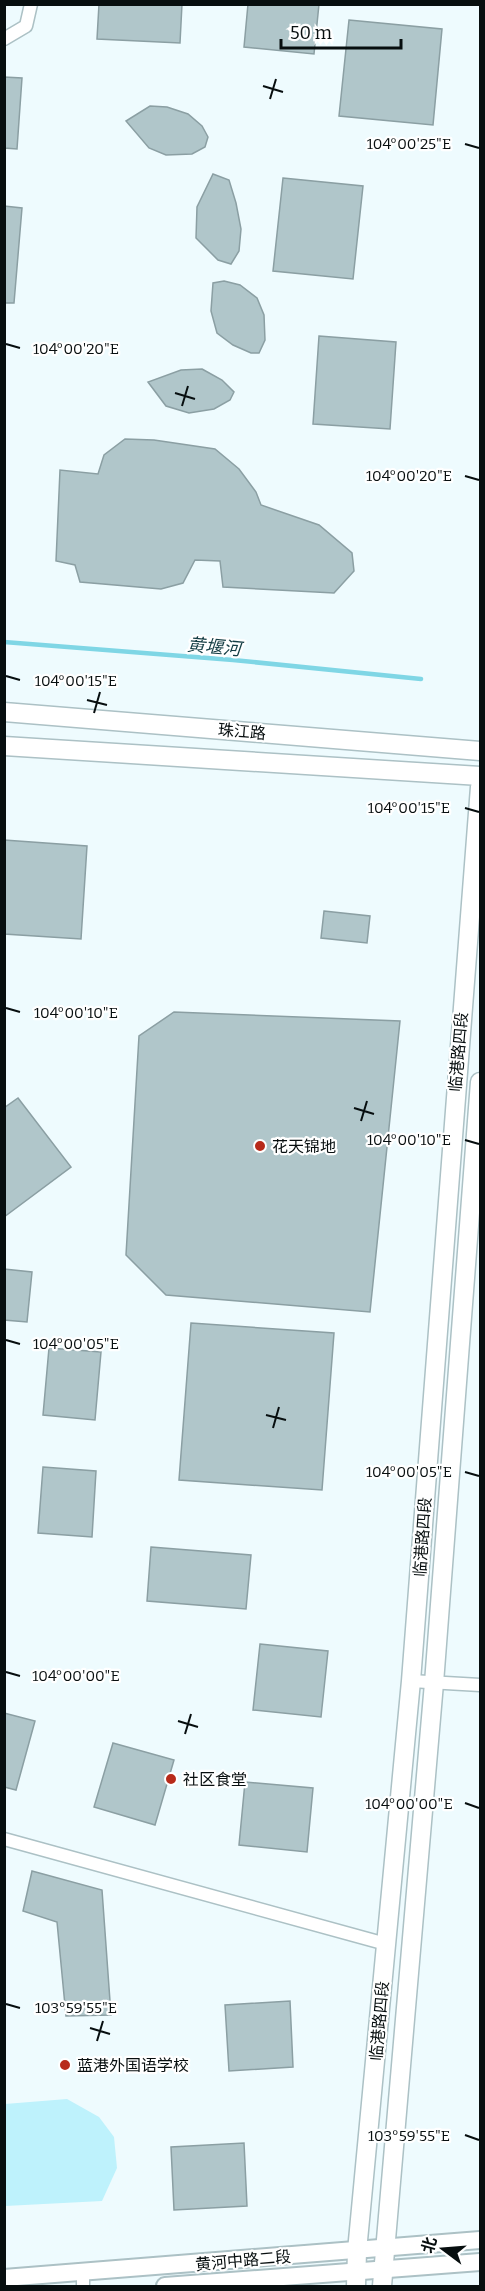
<svg xmlns="http://www.w3.org/2000/svg" width="485" height="2291" font-family="Bitter,'Noto Sans SC',serif">
<style>
.green{fill:#bef2fc}
.lines{fill:none;stroke-linecap:round;stroke-linejoin:round}
.stream{stroke:#7fd6e5;stroke-width:4.5}
.building{fill:#b0c6ca;stroke:#8b9fa3;stroke-width:1.5}
.minor-casing{stroke:#acc1c5;stroke-width:15}
.tertiary-casing{stroke:#acc1c5;stroke-width:20}
.secondary-casing{stroke:#acc1c5;stroke-width:21}
.minor{stroke:#fff;stroke-width:12}
.tertiary{stroke:#fff;stroke-width:16}
.secondary{stroke:#fff;stroke-width:18}
.ticks{fill:none;stroke:#070e0f;stroke-width:2}
.poi-dot{fill:#b72a1a;stroke:#fff;stroke-width:2}
.labels{text-anchor:middle;stroke-width:4.5;stroke-linejoin:round;paint-order:stroke}
.street-label{font-size:16px;fill:#070e0f;stroke:#fff}
.poi-label{font-size:16px;fill:#070e0f;stroke:#fff;text-anchor:start}
.water-label{font-size:18px;font-style:italic;fill:#143d44;stroke:#fff}
.ticks-label{font-size:15px;text-anchor:middle;fill:#070e0f;stroke:#fff;stroke-width:4.5;stroke-linejoin:round;paint-order:stroke}
</style>
<rect width="100%" height="100%" fill="#eefbfe"/>
<!-- green -->
<path class="green" d="M67,2099l32,18 15,20 3,31 -15,33 -97,5v-102z"/>
<g class="lines">
<!-- stream -->
<path class="stream" d="M4,642l229,18 188,19"/>
</g>
<!-- building -->
<path class="building" d="M99,4h83l-2,39 -83,-4z
M248,4h71l-5,50 -70,-7z
M349,20l93,9 -9,96 -94,-9z
M4,77l18,1 -5,71 -13,-1z
M150,106l17,1 21,7 14,12 6,11 -3,10 -13,7 -26,1 -17,-7 -23,-27z
M213,174l16,6 7,23 5,26 -2,22 -8,13 -13,-4 -22,-22 1,-31z
M283,178l80,8 -10,93 -80,-8z
M4,206l18,2 -8,95h-10z
M224,281l16,4 17,13 7,17 1,25 -6,13h-8l-18,-8 -16,-12 -6,-22 2,-28z
M319,336l77,6 -6,87 -77,-5z
M202,369l20,11 12,12 -4,8 -16,9 -25,4 -23,-7 -18,-24 33,-12z
M125,439l29,1 61,9 24,20 17,23 5,13 58,20 33,28 2,18 -20,22 -111,-6 -3,-26 -25,-1 -12,23 -22,6 -81,-7 -5,-17 -19,-4 4,-91 38,4 6,-19z
M4,840l83,6 -6,93 -77,-5z
M324,911l46,5 -3,27 -46,-5z
M174,1012l226,9 -30,291 -204,-17 -40,-40 13,-219z
M18,1098l53,69 -67,50v-109z
M4,1269l28,3 -5,50 -23,-2z
M191,1323l143,10 -12,157 -143,-10z
M49,1348l52,4 -6,68 -52,-5z
M43,1467l53,4 -4,66 -54,-4z
M151,1547l100,8 -5,54 -99,-8z
M260,1644l68,7 -7,66 -68,-7z
M4,1713l31,8 -19,69 -12,-3z
M113,1743l61,17 -19,65 -61,-18z
M245,1782l68,6 -6,64 -68,-7z
M32,1871l70,19 9,125 -45,1 -9,-94 -34,-11z
M290,2001l3,66 -64,4 -4,-66z
M244,2143l3,63 -73,4 -3,-63z"/>
<g class="lines">
<defs>
<path id="minor" d="M4,39l22,-13 5,-22
M411,1681l69,4
M4,1839l382,105
M83,2286v-12"/>
<path id="tertiary" d="M4,2278l476,-38
M165,2286l315,-24"/>
<path id="secondary" d="M4,712l476,39
M4,746l476,30
M356,2286l1,-35 54,-570 69,-894
M382,2286l52,-603 46,-601"/>
</defs>
<!-- minor casing -->
<use href="#minor" class="minor-casing"/>
<!-- tertiary casing -->
<use href="#tertiary" class="tertiary-casing"/>
<!-- secondary casing -->
<use href="#secondary" class="secondary-casing"/>
<!-- minor -->
<use href="#minor" class="minor"/>
<!-- tertiary -->
<use href="#tertiary" class="tertiary"/>
<!-- secondary -->
<use href="#secondary" class="secondary"/>
</g>
<!-- ticks -->
<path class="ticks" d="M263,86l20,6M270,99l6,-20M465,144l14,4M6,344l14,4M175,393l20,6M182,406l6,-20M465,476l14,4M6,676l14,4M87,700l20,5M94,713l6,-21M465,808l14,4M6,1008l14,4M354,1108l20,6M361,1121l6,-20M465,1140l14,4M6,1340l14,4M266,1415l20,5M273,1428l6,-21M465,1472l14,4M6,1672l14,4M178,1721l20,6M185,1734l6,-20M465,1803l14,5M6,2004l14,4M90,2028l20,6M97,2041l6,-20M465,2135l14,5"/>
<!-- markers -->
<g class="poi-dot">
<circle cx="260" cy="1146" r="6"/>
<circle cx="171" cy="1779" r="6"/>
<circle cx="65" cy="2065" r="6"/>
</g>
<g class="labels">
<!-- street labels -->
<g class="street-label">
<text transform="translate(242 731) rotate(5)" y="6">珠江路</text>
<text transform="translate(458 1052) rotate(-85)" y="6">临港路四段</text>
<text transform="translate(422 1537) rotate(-86)" y="6">临港路四段</text>
<text transform="translate(379 2021) rotate(-85)" y="6">临港路四段</text>
<text transform="translate(243 2260) rotate(-5)" y="6">黄河中路二段</text>
</g>
<!-- poi labels -->
<g class="poi-label">
<text x="272" y="1152">花天锦地</text>
<text x="183" y="1785">社区食堂</text>
<text x="77" y="2071">蓝港外国语学校</text>
</g>
<!-- water labels -->
<g class="water-label">
<text transform="translate(214 647) rotate(5)" y="6">黄堰河</text>
</g>
</g>
<g class="ticks-label">
<text x="409" y="149">104°00'25"E</text>
<text x="76" y="354">104°00'20"E</text>
<text x="409" y="481">104°00'20"E</text>
<text x="76" y="686">104°00'15"E</text>
<text x="409" y="813">104°00'15"E</text>
<text x="76" y="1018">104°00'10"E</text>
<text x="409" y="1145">104°00'10"E</text>
<text x="76" y="1349">104°00'05"E</text>
<text x="409" y="1477">104°00'05"E</text>
<text x="76" y="1681">104°00'00"E</text>
<text x="409" y="1809">104°00'00"E</text>
<text x="76" y="2013">103°59'55"E</text>
<text x="409" y="2141">103°59'55"E</text>
</g>
<!-- border -->
<rect width="485" height="2291" fill="none" stroke="#070e0f" stroke-width="12"/>
<!-- north arrow -->
<g transform="translate(443 2249) rotate(286)" stroke="#ffffff" stroke-width="4.5" paint-order="stroke">
<path d="M0-4.5L10 22L0 15L-10 22Z" fill="#070e0f"/>
<text y="-9" font-size="16" font-weight="bold" text-anchor="middle" fill="#070e0f">北</text>
</g>
<!-- scale -->
<path d="M281 39v9h120v-9" fill="none" stroke="#070e0f" stroke-width="3"/>
<text x="290" y="39" font-size="18" fill="#070e0f" stroke="#ffffff" stroke-width="4.5" paint-order="stroke">50 m</text>
</svg>
